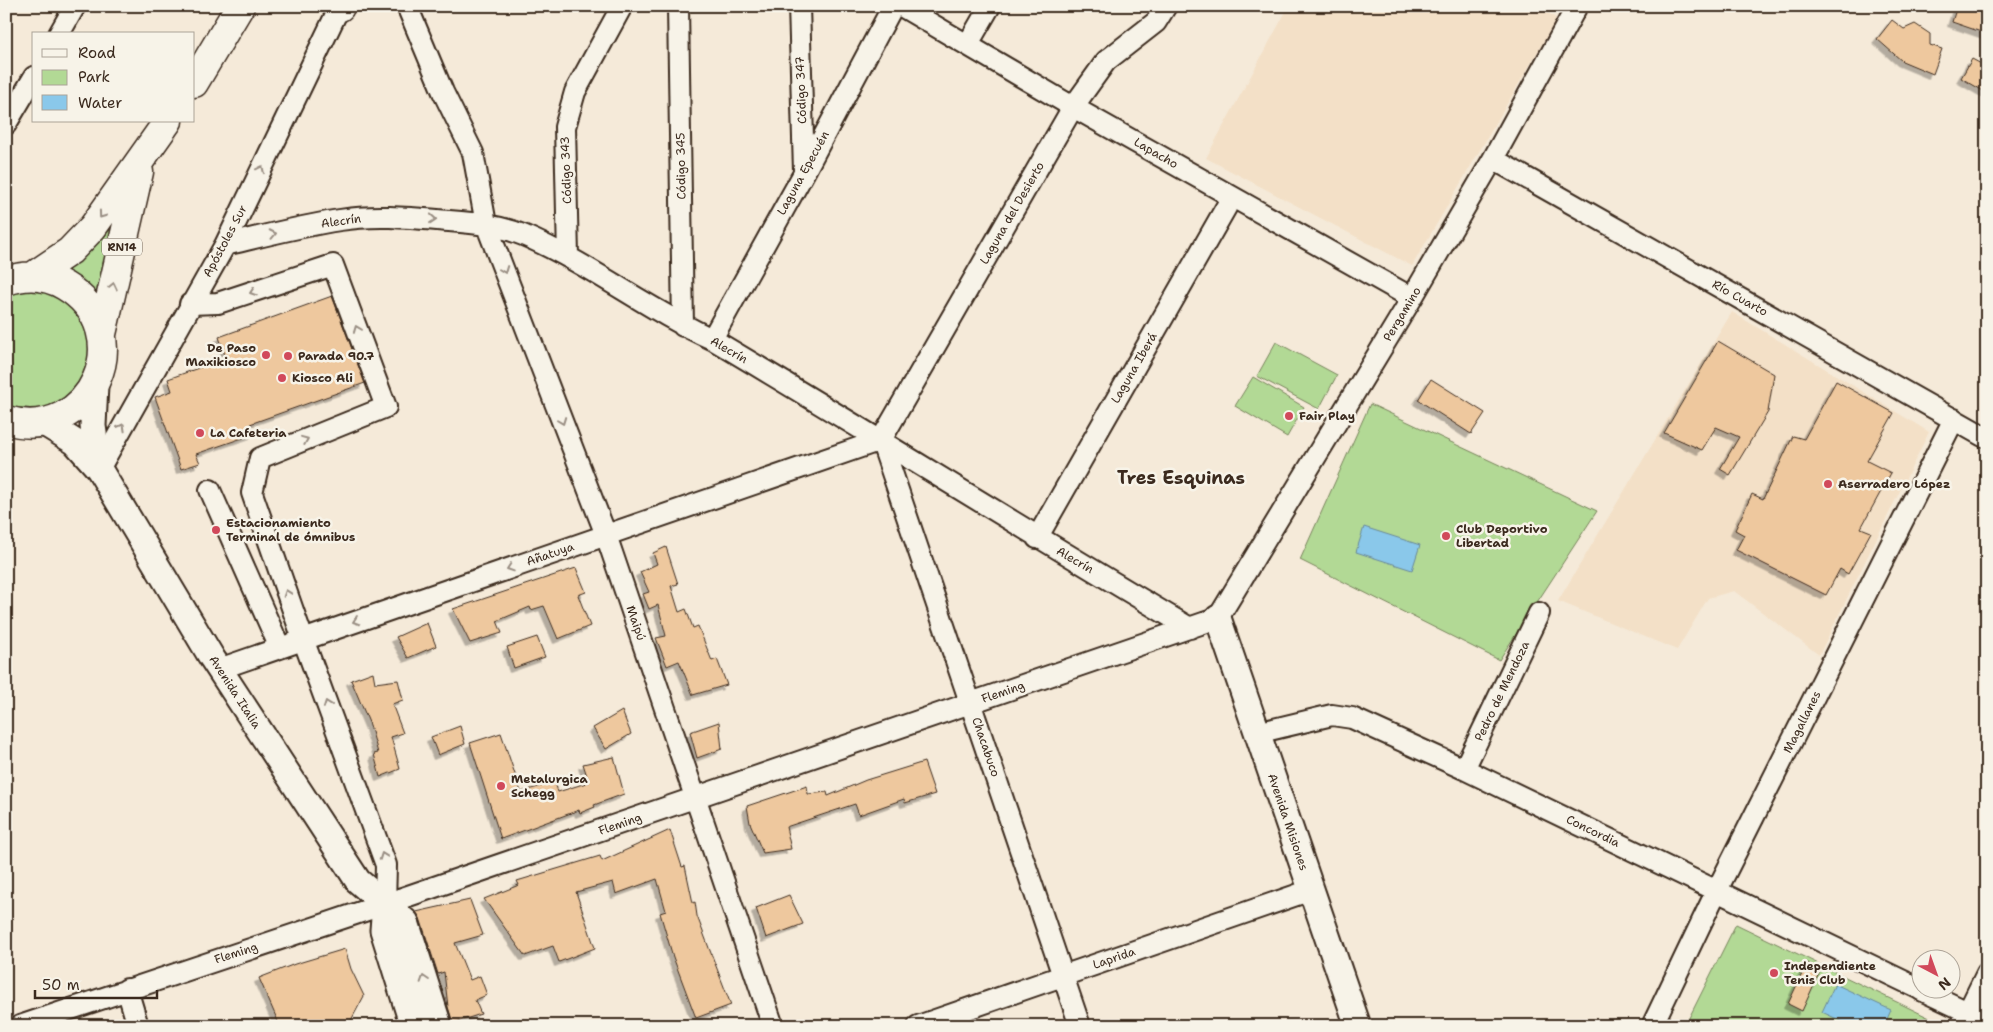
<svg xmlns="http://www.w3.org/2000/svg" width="1993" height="1032" font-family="'Shantell Sans',sans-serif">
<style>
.built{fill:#f3e0c7}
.green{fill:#b2d995;stroke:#76825a}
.water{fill:#8ac8ea;stroke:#6a8998}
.building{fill:#eec89e;stroke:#3b2a1e;filter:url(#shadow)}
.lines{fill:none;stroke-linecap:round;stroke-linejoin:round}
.minor-casing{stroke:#3b2a1e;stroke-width:24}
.major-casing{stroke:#3b2a1e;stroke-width:29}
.highway-casing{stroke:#3b2a1e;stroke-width:31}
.minor{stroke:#f7f3e8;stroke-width:20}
.major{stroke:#f7f3e8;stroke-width:25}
.highway{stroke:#f7f3e8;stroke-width:28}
.oneway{stroke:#998e83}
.poi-dot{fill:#d1495b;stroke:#f7f3e8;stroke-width:2}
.labels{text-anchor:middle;stroke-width:5;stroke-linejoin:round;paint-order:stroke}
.shield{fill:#f7f3e8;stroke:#73665b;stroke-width:1}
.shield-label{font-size:11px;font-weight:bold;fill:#3b2a1e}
.street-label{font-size:12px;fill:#3b2a1e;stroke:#f7f3e8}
.poi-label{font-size:12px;font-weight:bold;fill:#3b2a1e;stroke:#f7f3e8;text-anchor:start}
.district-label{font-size:18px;font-weight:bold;fill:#3b2a1e;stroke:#f7f3e8}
</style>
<defs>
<filter id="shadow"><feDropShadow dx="-4.5" dy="4.5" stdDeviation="0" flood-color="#0004"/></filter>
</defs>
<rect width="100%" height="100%" fill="#f5ead9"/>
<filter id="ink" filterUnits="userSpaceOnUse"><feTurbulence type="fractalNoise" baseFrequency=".02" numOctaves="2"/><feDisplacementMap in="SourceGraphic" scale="10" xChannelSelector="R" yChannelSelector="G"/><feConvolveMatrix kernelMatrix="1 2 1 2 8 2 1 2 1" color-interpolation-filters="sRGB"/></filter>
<g filter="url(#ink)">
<!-- built -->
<path class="built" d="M1289,6h249l19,13 -145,247 -206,-108z
M1732,312l197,120 -110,223 -85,-64 -26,7 -31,52 -119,-49z"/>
<!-- green -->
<path class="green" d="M127,195l-25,111c-13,-19 -21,-28 -43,-36l39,-28 15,-20z
M18,287l38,5 28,27 7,37 -5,19 -11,16 -18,13 -20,6 -21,-1 -10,-4v-113z
M1276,342l61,33 -18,34 -62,-33z
M1253,377l51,30 -17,30 -52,-31z
M1370,404l227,107 -98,149 -199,-100z
M1736,924l202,98 -2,4h-251z"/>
<!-- water -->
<path class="water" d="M1364,527l56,18 -8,25 -56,-18z
M1835,984l56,26 -7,16h-32l-30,-14z"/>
<!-- building -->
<path class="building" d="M1957,6h30v28l-35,-12z
M1892,20l12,9 11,-5 15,10v11l12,4 -9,25 -31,-13 -25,-22z
M1972,59l15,8v26l-26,-15z
M332,296l33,87 -115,41 4,10 -58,20 4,9 -19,6 -26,-72 17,-6 -4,-12 58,-21 -7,-21z
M1718,341l56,33 -6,38 -38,63 -10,-6 19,-32 -23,-10 -14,23 -38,-17z
M1431,379l54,34 -14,21 -53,-34z
M1836,381l58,32 -27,48 24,12 -30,55 10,4 -23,42 -8,-5 -14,26 -90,-45 8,-15 -9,-5 17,-36 11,5 30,-63 11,3z
M666,547l12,37 -7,2 8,26 7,-3 7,19 5,-2 14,35 5,-2 10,26 -34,10 -14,-34 -12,5 -11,-28 10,-2 -8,-31 -9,4 -6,-15 6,-2 -9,-20 17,-8 -4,-11z
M576,568l10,24 -8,3 12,31 -32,13 -14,-33 -13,4 -1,-3 -33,14 5,12 -32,10 -17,-34z
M427,623l9,23 -28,12 -12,-21z
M537,637l8,20 -31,11 -7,-21z
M373,672l2,11 23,-3 5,20 -11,4 11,29 -12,4 9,32 -20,8 -6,-23 4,-1 -8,-28 -19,-45z
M622,711l9,23 -25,15 -13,-21z
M719,722l3,27 -25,9 -7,-26z
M460,726l5,18 -27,11 -7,-18z
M501,733l20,59 34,-10 3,10 31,-10 -6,-18 31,-7 10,37 -30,11 1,2 -15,6 -1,-3 -78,29 -31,-96z
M924,762l11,32 -30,9 -1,-4 -45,16 -4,-11 -69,23 5,22 -28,4 -13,-30 -3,-17 60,-20 1,8 19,-2 1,4 38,-16z
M670,830l12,37 3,-1 8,37 2,-1 2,14 12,32 22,57 -35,13 -23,-61 -13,-44 6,-2 -9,-32 -41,15 -3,-12 -37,10 19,56 -36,14 -6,-16 -28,10 -41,-57 35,-14 -2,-4 83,-25 2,5z
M789,895l14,29 -37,14 -10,-30z
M470,900l13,35 -28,8 15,37 10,-4 7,19 -12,5 6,14 -28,9 -5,-16 -4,-35 -6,2 -18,-56 -4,-6z
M345,949l6,20 13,27 -16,30h-31l-1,-5 -36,5 -21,-48 36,-14z
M1807,963l14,6 -19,42 -14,-7z"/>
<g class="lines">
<defs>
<path id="minor" d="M407,6l36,86 30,61 13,71 120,311 167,491
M678,6l5,320
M799,6l5,165
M901,6l172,101 339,191
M59,34l16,-28
M968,44l22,-38
M6,124l28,-47
M1493,159l490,277h4
M225,245c38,-9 76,-19 115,-25 36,-6 73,-2 109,1 25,2 50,4 74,14 66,28 123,74 189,104 160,95 317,194 478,289
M568,257l-3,-130 10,-35 47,-86
M190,304l28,-1 115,-38 53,142 -126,51 -8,35 51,146 83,226 -1,39
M712,339l92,-166 89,-167
M881,440l199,586
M881,440l192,-333 33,-46 50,-39 10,-16
M99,469l126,-224 115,-239
M210,490l70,158
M1037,538l195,-341
M219,669l662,-229
M1257,733l75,-18 20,3 112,51 456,220
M1464,769l75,-156
M127,989l11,37
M1921,990l66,31
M20,1026l365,-122 833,-286 194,-320 81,-139 84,-153
M918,1026l393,-136
M1652,1026l65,-136 237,-471
M1961,1026l26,-53"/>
<path id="major" d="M95,385l-2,41 6,43
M44,423l31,19 24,27 113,189 146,223 48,41 33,104
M1218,618l140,408
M385,904l-2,26 30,96"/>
<path id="highway" d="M340,7v-1
M194,83l46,-77
M33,276l37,-25 23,-24 75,-106
M6,281c20,-7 41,-6 59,5 77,46 26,159 -59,134
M102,334l37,-162"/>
</defs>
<!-- minor casing -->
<use href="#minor" class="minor-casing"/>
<!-- major casing -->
<use href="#major" class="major-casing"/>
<!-- highway casing -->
<use href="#highway" class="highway-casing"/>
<!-- minor -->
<use href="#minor" class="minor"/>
<!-- major -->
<use href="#major" class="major"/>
<!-- highway -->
<use href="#highway" class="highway"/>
</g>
<!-- one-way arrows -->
<defs><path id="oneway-chevron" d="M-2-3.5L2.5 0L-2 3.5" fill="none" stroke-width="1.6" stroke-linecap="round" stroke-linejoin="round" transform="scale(1.25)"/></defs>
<g class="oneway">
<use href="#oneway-chevron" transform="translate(261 169) rotate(-64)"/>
<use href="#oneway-chevron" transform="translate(102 215) rotate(126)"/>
<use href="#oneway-chevron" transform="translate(433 219) rotate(5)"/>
<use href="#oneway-chevron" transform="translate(273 234) rotate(-12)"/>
<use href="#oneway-chevron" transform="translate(504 270) rotate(69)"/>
<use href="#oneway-chevron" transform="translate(113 286) rotate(-77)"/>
<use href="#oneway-chevron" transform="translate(253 292) rotate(162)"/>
<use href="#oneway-chevron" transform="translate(357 329) rotate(-111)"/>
<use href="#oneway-chevron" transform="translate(562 421) rotate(69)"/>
<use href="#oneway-chevron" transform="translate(122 427) rotate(-61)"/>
<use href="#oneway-chevron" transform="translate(305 440) rotate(-22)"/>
<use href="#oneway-chevron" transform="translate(510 568) rotate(161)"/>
<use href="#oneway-chevron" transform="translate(287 593) rotate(-109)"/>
<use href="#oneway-chevron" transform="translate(356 621) rotate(161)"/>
<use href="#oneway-chevron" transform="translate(327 704) rotate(-110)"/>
<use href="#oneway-chevron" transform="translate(383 856) rotate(-110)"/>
<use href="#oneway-chevron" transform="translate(424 979) rotate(-108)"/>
</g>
</g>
<!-- markers -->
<g class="poi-dot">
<circle cx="266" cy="355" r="5"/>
<circle cx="288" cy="356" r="5"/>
<circle cx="282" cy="378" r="5"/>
<circle cx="1289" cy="416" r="5"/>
<circle cx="200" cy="433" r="5"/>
<circle cx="1828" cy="484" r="5"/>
<circle cx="216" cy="530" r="5"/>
<circle cx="1446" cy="536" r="5"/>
<circle cx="501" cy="786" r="5"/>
<circle cx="1774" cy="973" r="5"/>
</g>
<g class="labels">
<!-- shield labels -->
<rect class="shield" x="102" y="238.5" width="40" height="17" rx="4"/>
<g class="shield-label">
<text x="122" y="251">RN14</text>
</g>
<!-- street labels -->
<g class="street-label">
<text transform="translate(801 90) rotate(-92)" y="4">Código 347</text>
<text transform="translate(1156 153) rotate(30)" y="4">Lapacho</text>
<text transform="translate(681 166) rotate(-91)" y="4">Código 345</text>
<text transform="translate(566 170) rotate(-92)" y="4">Código 343</text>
<text transform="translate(803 173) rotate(-61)" y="4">Laguna Epecuén</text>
<text transform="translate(1012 213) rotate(-60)" y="4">Laguna del Desierto</text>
<text transform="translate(341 221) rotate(-8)" y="4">Alecrín</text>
<text transform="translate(225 241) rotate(-62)" y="4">Apóstoles Sur</text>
<text transform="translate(1740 298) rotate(29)" y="4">Río Cuarto</text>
<text transform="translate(1402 314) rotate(-59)" y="4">Pergamino</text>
<text transform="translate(729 350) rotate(30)" y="4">Alecrín</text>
<text transform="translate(1134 368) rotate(-60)" y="4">Laguna Iberá</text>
<text transform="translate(550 554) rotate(-19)" y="4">Añatuya</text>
<text transform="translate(1075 560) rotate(30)" y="4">Alecrín</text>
<text transform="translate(636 623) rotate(71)" y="4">Maipú</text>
<text transform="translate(1502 691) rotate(-64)" y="4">Pedro de Mendoza</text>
<text transform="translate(235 692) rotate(57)" y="4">Avenida Italia</text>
<text transform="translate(1003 692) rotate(-19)" y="4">Fleming</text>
<text transform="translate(1802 722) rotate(-63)" y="4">Magallanes</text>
<text transform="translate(986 747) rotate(71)" y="4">Chacabuco</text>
<text transform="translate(1288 822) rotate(71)" y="4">Avenida Misiones</text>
<text transform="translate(620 824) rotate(-19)" y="4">Fleming</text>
<text transform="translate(1593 831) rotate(26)" y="4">Concordia</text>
<text transform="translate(236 953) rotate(-18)" y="4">Fleming</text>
<text transform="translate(1114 958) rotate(-19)" y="4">Laprida</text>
</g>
<!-- poi labels -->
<g class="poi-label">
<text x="256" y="352" text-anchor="end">De Paso<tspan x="256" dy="14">Maxikiosco</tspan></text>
<text x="298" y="360">Parada 90.7</text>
<text x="292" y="382">Kiosco Ali</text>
<text x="1299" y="420">Fair Play</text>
<text x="210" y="437">La Cafeteria</text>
<text x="1838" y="488">Aserradero López</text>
<text x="226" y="527">Estacionamiento<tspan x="226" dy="14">Terminal de ómnibus</tspan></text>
<text x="1456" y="533">Club Deportivo<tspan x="1456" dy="14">Libertad</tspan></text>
<text x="511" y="783">Metalurgica<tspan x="511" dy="14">Schegg</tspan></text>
<text x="1784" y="970">Independiente<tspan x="1784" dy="14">Tenis Club</tspan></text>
</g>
<!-- district labels -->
<g class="district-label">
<text x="1181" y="484">Tres Esquinas</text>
</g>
</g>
<!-- margin -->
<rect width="1993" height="1032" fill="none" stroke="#f7f3e8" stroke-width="25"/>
<rect x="12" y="12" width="1968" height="1007" fill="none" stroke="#3b2a1e" stroke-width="2" filter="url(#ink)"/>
<!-- legend -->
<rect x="32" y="32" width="162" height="90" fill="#f7f3e8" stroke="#aca397"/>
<rect x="42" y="49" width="25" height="8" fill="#f7f3e8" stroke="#aca397"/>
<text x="78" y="58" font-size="15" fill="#3b2a1e">Road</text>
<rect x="42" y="70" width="25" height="15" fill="#b2d995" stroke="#aca397"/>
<text x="78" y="82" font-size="15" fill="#3b2a1e">Park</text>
<rect x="42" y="95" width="25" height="15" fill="#8ac8ea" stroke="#aca397"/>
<text x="78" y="108" font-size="15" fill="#3b2a1e">Water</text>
<!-- north arrow -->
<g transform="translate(1936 974) rotate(139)"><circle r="24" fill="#f7f3e8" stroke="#aca397"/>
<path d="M0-4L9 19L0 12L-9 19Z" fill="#d1495b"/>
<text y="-8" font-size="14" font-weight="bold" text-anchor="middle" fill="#3b2a1e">N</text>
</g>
<!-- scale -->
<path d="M35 990v8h122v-8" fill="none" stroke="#3b2a1e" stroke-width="2.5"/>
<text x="42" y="990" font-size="15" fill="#3b2a1e" stroke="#f7f3e8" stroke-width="4" paint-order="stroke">50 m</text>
</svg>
